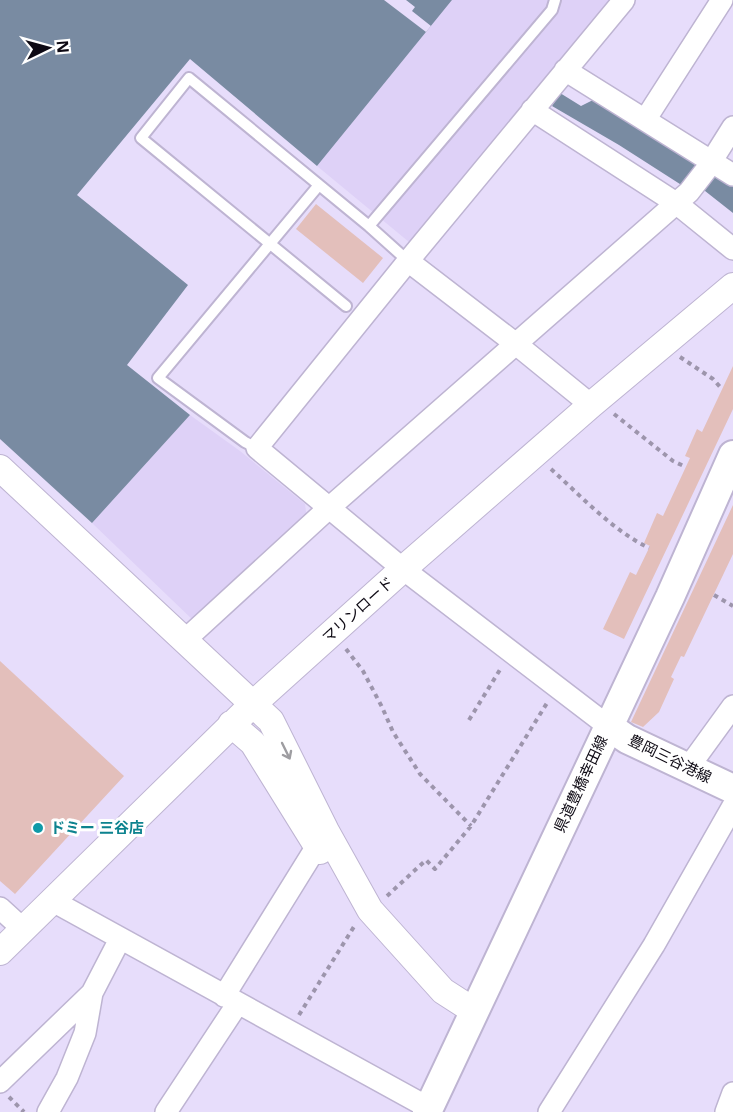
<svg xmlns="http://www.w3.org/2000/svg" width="733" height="1112" font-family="'Noto Sans','Noto Sans JP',sans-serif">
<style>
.built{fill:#ded1f7}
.water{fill:#798ba2}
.pier{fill:#e7ddfb}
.building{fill:#e3bfbb}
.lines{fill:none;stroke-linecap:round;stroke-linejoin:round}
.service-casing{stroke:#beb4d2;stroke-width:14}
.minor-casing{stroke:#beb4d2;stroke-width:24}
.tertiary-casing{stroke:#beb4d2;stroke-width:28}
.secondary-casing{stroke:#beb4d2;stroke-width:32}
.path{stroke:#9d95ac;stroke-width:4;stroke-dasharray:4.5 4.5;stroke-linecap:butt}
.service{stroke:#fff;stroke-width:10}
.minor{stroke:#fff;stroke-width:21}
.tertiary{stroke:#fff;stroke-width:26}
.secondary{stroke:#fff;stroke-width:28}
.oneway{stroke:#9e9da1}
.culture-dot{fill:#0f9aa8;stroke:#fff;stroke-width:2}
.labels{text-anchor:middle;stroke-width:6;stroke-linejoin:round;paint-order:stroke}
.street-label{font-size:15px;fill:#0d0913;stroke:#fff}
.culture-label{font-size:15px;font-weight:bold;fill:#0d838f;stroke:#fff;text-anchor:start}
</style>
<rect width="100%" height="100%" fill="#e7ddfb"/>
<!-- built -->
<path class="built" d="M452,0h159l-202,242 -92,-76z
M190,415l50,36 65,53 2,15 -112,103 -103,-99z"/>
<!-- water -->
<path class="water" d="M0,0h452l-135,166 -127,-107 -113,136 111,90 -61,80 63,50 -98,108 -92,-84z
M560,93l21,13 12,-6 140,87v26l-33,-26 -17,-1 -64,-41 -67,-39z"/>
<!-- pier -->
<path class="pier" d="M384,0h22l9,7 -3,4 19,15 -5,6z"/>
<!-- building -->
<path class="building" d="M316,204l67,54 -20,25 -67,-54z
M733,366v43l-109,230 -21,-10 27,-57 6,3 14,-29 -6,-3 13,-30 6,3 27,-58 -5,-2 12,-27 5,3z
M733,505v49l-49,103 -3,-1 -10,21 3,2 -15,33 -16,15 -12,-5z
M0,661l124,115 -109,118 -15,-13z"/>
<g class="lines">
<defs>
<path id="service" d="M369,226l183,-216 3,-10
M346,306l-205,-168 48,-60 180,148 39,35
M257,448l-12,-6 -87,-64 161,-193"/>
<path id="minor" d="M565,70l168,105
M532,110l144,93 57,46
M645,120l77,-120
M408,261l108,83 75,61
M185,640l145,-133 359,-315 17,-22 27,-43
M608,726l-205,-157 -146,-121 151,-187 216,-261
M688,768l45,-62
M51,900l378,208
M0,908l23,21
M224,996l101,-163
M0,1082l92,-89
M48,1112l19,-34 18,-45 7,-40 28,-54
M166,1112l72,-109
M549,1112l105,-167 79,-139
M726,1112l7,-19"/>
<path id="tertiary" d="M0,468l271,253 55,110 44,79 73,81 31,20
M231,724l22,19 67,108
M0,952l253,-248 150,-135 188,-164 142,-119"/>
<path id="secondary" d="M608,726l19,13 106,50
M427,1112l243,-515 63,-142"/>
</defs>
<!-- service casing -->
<use href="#service" class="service-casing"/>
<!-- minor casing -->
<use href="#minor" class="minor-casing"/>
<!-- tertiary casing -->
<use href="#tertiary" class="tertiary-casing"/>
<!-- secondary casing -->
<use href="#secondary" class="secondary-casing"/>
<!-- path -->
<path class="path" d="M680,357l33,22 9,10
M614,414l59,47 13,6
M551,469c30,27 61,61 98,79
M714,595l19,11
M346,649l17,22 19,36 11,25 27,42 51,52
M469,720l32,-52
M387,896l39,-36 9,9 36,-43 76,-123
M299,1015l56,-90
M9,1097l15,15"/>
<!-- service -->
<use href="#service" class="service"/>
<!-- minor -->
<use href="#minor" class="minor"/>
<!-- tertiary -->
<use href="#tertiary" class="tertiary"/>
<!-- secondary -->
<use href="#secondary" class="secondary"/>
</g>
<!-- one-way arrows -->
<defs><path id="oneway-shaft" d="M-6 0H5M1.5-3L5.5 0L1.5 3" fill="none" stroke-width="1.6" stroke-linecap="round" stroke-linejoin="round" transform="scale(1.5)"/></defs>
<use class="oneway" href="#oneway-shaft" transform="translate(286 751) rotate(64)"/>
<!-- markers -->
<circle class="culture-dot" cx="38" cy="828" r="6"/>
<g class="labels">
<!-- street labels -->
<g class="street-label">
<text transform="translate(358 610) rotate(-42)" y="5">マリンロード</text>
<text transform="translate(670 759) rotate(26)" y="5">豊岡三谷港線</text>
<text transform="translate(581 784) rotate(-65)" y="5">県道豊橋幸田線</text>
</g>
<!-- culture labels -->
<g class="culture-label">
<text x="50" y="833">ドミー 三谷店</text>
</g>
</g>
<!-- north arrow -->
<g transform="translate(48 48) rotate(85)" stroke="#ffffff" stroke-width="4.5" paint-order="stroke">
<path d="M0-4.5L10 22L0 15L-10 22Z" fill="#0d0913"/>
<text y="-9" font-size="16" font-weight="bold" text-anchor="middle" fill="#0d0913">N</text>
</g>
</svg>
